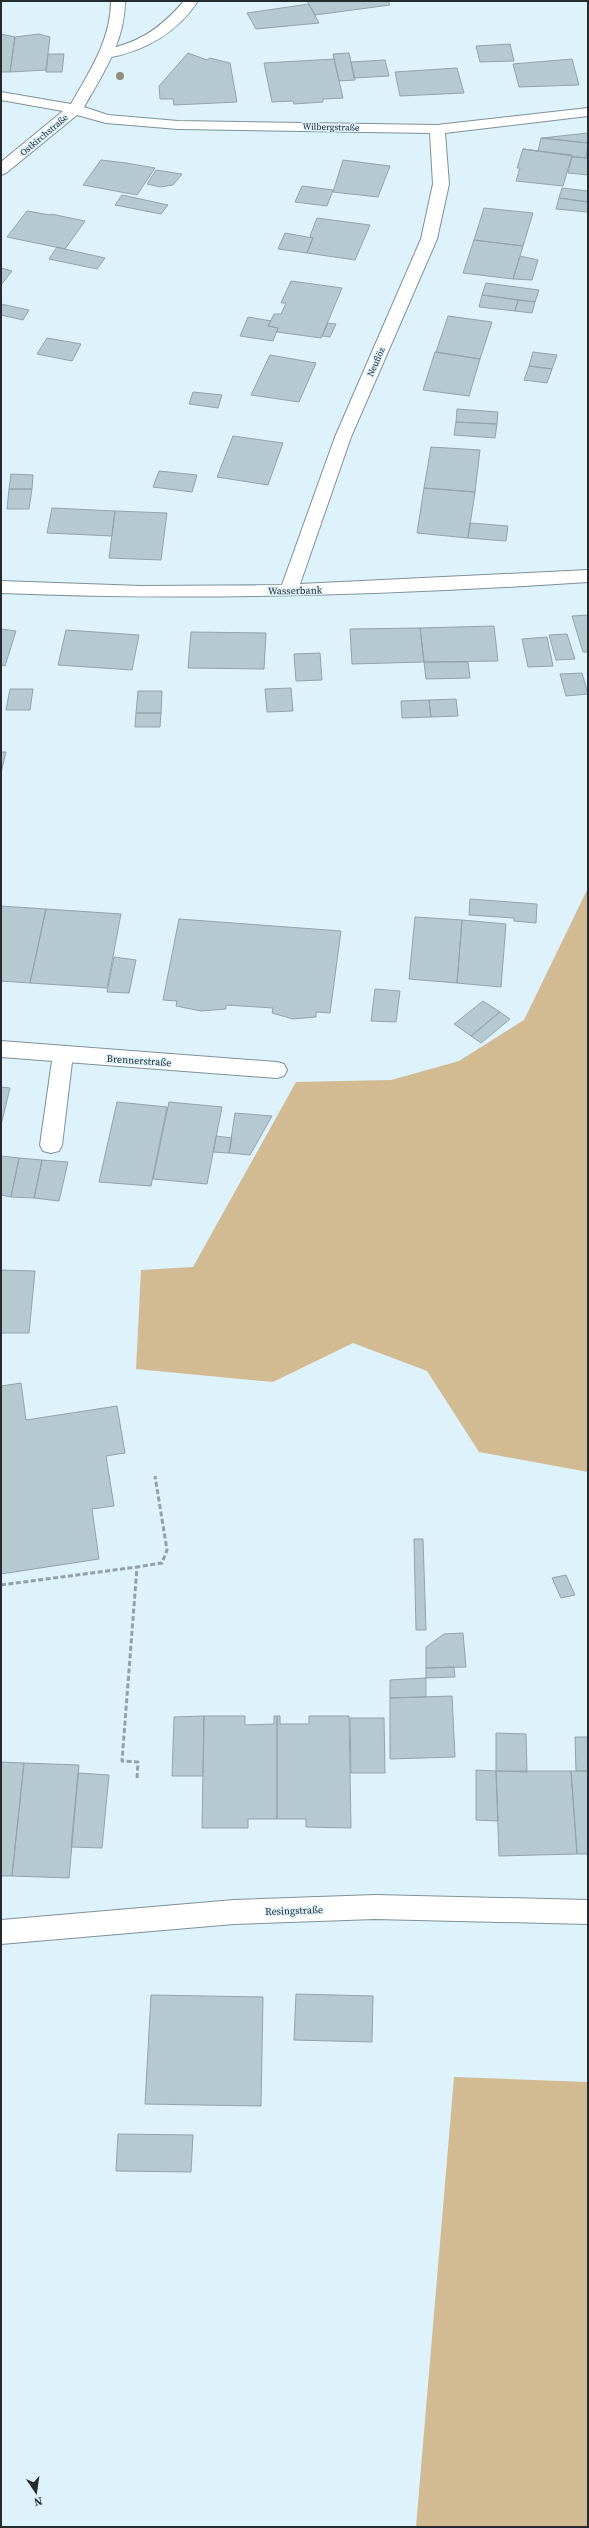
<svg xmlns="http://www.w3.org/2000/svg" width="589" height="2528" font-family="'Source Serif 4',serif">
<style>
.green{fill:#d2bb93}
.building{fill:#b5c9d0;stroke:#91a4ab}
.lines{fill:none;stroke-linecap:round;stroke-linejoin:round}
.lane-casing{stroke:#7e9199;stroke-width:2}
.street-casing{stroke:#7e9199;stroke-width:2}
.path{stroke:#91a1a7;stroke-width:3;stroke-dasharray:5 2.5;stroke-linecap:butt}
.lane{fill:#fff;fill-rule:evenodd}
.street{fill:#fff;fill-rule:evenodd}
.tree{fill:#8f8d7b}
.labels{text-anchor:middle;stroke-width:3;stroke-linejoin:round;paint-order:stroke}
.far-street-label{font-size:9px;fill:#232b2e;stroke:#ddf2fa}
.street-label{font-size:10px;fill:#232b2e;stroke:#ddf2fa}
</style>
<rect width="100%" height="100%" fill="#ddf2fa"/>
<!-- green -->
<path class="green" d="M588,888v584l-109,-20 -52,-81 -74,-28 -80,39 -137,-13 5,-99 52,-3 103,-185 95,-2 68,-19 65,-41z
M454,2077l134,5v445h-172z"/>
<!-- building -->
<path class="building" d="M307,1h81l2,4 -75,10z
M309,4l10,19 -63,6 -9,-16z
M1,34l14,3 -5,35h-9z
M39,34l11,3 -4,33 -36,2 5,-35z
M510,44l4,17 -34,1 -4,-16z
M188,53l19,7 3,-2 20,5 7,39 -63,3 -1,-6h-13l-1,-13z
M349,53l6,27 -16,1 -6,-27z
M48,54h16l-2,18h-16z
M334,59l9,39 -20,1v3l-29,2 -1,-3 -21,1 -8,-39z
M572,59l7,26 -60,2 -6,-23z
M385,60l4,16 -35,2 -3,-16z
M457,68l7,25 -64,3 -5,-24z
M588,133v10l-46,-5z
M541,138l47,5 -2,15 -63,-9 15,2z
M523,149l49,6 -9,31 -47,-5 4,-13h-3z
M572,157l16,1v17l-20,-2z
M101,160l25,3 29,5 -18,27 -54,-10z
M343,160l47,6 -12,31 -45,-5z
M156,170l26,4 -9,11 -13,2 -13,-3z
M302,186l31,4 -6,16 -32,-4z
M562,188l26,3v11l-29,-4z
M122,195l46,10 -7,9 -46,-9z
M559,198l29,4v10l-32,-3z
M484,208l49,5 -10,33 -49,-6z
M27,211l23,4 1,-1 34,7 -20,28 -58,-12z
M317,218l53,7 -15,35 -48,-7 6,-15 -3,-2z
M285,233l28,5 -6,15 -29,-4z
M474,240l49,6 -10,33 -50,-6z
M57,247l8,2 40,9 -8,11 -48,-10z
M520,256l18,4 -6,20 -19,-1z
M1,268l11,3 -11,14z
M291,281l51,7 -21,50 -44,-6 1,-4 -10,-2 6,-12h7l5,-11h-5z
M486,283l53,7 -4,12 -53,-7z
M482,295l36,5 -3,11 -36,-4z
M518,300l17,2 -3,11 -17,-2z
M1,304l28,6 -6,10 -22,-5z
M448,316l44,6 -12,37 -44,-7z
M248,317l23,4 -3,5 10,2 -5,13 -33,-5z
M328,323l8,1 -6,13 -8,-1z
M47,338l34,6 -9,17 -35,-7z
M435,352l45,7 -11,37 -46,-6z
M533,352l24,3 -5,14 -23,-3z
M270,355l46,8 -17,39 -48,-7z
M529,366l23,3 -5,14 -23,-3z
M193,392l29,3 -4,13 -29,-4z
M457,409l41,3 -1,12 -41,-2z
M456,422l41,2 -2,14 -41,-3z
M233,436l50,7 -15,42 -51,-8z
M431,447l49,3 -5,42 -51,-4z
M159,471l38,4 -5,17 -39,-5z
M11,474l22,1 -1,14h-23z
M424,488l51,4 -7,46 -51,-5z
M9,489h23l-3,20h-22z
M52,508l63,3 -3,25 -65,-3z
M115,511l52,2 -6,47 -52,-2z
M470,523l38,3 -2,15 -38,-3z
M588,615v37h-5l-11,-36z
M494,626l4,35 -74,1 -4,-34z
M420,628l4,34 -72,2 -2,-35z
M1,629l15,2 -11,35 -4,-1z
M66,630l73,5 -7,35 -74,-5z
M191,632l75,1 -2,36 -76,-1z
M567,634l8,25 -19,1 -7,-25z
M547,637l6,29 -25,1 -6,-28z
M320,653l2,27 -26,1 -2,-27z
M424,662h44l2,16 -44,1z
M582,673l6,21 -22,2 -6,-22z
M291,688l2,23 -26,1 -2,-23z
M10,689h23l-3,21h-24z
M138,691h24l-1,22h-25z
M456,699l2,17 -27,1 -2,-17z
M429,700l2,17 -29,1 -1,-17z
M136,713h25l-1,14h-25z
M1,752h5l-5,21z
M470,899l67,5 -1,19 -22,-2v-3l-45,-3z
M1,906l45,3 -16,74 -29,-2z
M46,909l75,5 -14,74 -77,-5z
M415,917l47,3 -5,63 -48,-4z
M179,919l162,12 -11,82 -14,-1v5l-23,2 -21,-6 1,-5 -47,-3v4l-25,2 -25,-5 1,-5 -14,-1z
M462,920l44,4 -5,63 -44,-4z
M114,957l22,3 -7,33 -22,-1z
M375,989l25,2 -4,31 -25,-1z
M483,1001l17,11 -29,24 -17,-12z
M500,1012l10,7 -29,24 -10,-7z
M1,1087l9,1 -9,37z
M117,1102l50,5 -16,79 -52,-4z
M169,1102l53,5 -15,77 -54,-5z
M235,1113l37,3 -22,39 -21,-2z
M216,1136l16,2 -3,15 -16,-1z
M1,1156l18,2 -8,39 -10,-2z
M19,1158l23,2 -8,38 -23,-1z
M42,1160l26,2 -9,39 -25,-3z
M1,1270l34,1 -6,62h-28z
M21,1383l5,37 91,-14 8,47 -19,3 8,50 -22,3 7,50 -98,15v-188z
M414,1539h9l3,91h-10z
M566,1575l9,20 -14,3 -9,-20z
M463,1633l3,34 -40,1v-21l18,-13z
M454,1667l1,10 -29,1v-10z
M426,1678v19l-36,1v-18z
M452,1696l3,61 -65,2v-61z
M204,1716l-1,60h-31l2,-59z
M204,1716h41v9l29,-1v-8h3v103h-29v9h-46z
M277,1716h3v8h29v-8h40l2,112 -45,-1v-8h-29z
M350,1718h34l1,55h-34z
M496,1733l30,1 1,38 -31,-1z
M575,1737h13v34h-12z
M1,1762l23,1 -12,113h-11z
M24,1763l55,2 -10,113 -57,-2z
M476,1770l20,1 2,50 -22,-1z
M496,1771h75l6,83 -78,2z
M571,1771h17v83h-11z
M78,1773l31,2 -7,73 -31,-1z
M296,1994l77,2 -1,46 -78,-2z
M151,1995l112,2 -2,109 -116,-2z
M118,2134l75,1 -2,37 -75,-1z"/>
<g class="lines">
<defs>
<path id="lane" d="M184,1h14c-22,33 -53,50 -91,57l-7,-4 2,-3c37,-9 56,-20 82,-50z
M63,1046l7,3 3,5 -11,91 -3,6 -8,2 -8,-2 -3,-6 13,-91 3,-5z"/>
<path id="street" d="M111,1h14c0,40 -22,73 -41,106l24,8 70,6 259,4 151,-17v8l-143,17 4,51 -12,55 -86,198 -51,147 288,-14v12c-196,13 -391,19 -587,11v-12l140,5 141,-1 53,-148 86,-198 12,-55 -3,-51 -252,-4 -72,-6 -29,-8 -71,58 -5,2v-13l62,-51 -62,-11v-8l70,12c18,-32 40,-64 40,-103z
M1,1041l276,21 7,2 3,6 -3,6 -7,2 -276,-21z
M375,1895l213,5v24l-213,-5 -141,5 -233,20v-24l233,-20z"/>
</defs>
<!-- lane casing -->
<use href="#lane" class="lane-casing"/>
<!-- street casing -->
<use href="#street" class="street-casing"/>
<!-- path -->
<path class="path" d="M1,1585l136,-18
M137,1778l1,-16 -16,-1 15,-194 25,-4 5,-13 -12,-74"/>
<!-- lane -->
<use href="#lane" class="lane"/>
<!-- street -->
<use href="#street" class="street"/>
</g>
<!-- trees -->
<circle class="tree" cx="120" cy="76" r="4"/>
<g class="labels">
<!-- far-street labels -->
<g class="far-street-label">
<text transform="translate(331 127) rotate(1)" y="3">Wilbergstraße</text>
<text transform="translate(44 135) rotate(-40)" y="3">Ostkirchstraße</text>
<text transform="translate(376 362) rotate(-66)" y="3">Neuflöz</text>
</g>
<!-- street labels -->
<g class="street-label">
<text transform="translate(295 590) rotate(-1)" y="4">Wasserbank</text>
<text transform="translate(139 1060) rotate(4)" y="4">Brennerstraße</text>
<text transform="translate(294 1910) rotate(-2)" y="4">Resingstraße</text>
</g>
</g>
<!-- border -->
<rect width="589" height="2528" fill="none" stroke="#232b2e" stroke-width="4"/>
<!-- north arrow -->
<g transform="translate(36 2492) rotate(167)" stroke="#ddf2fa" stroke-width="3" paint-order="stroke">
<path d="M0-3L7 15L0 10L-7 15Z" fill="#232b2e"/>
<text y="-6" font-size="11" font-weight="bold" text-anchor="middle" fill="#232b2e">N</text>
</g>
</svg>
